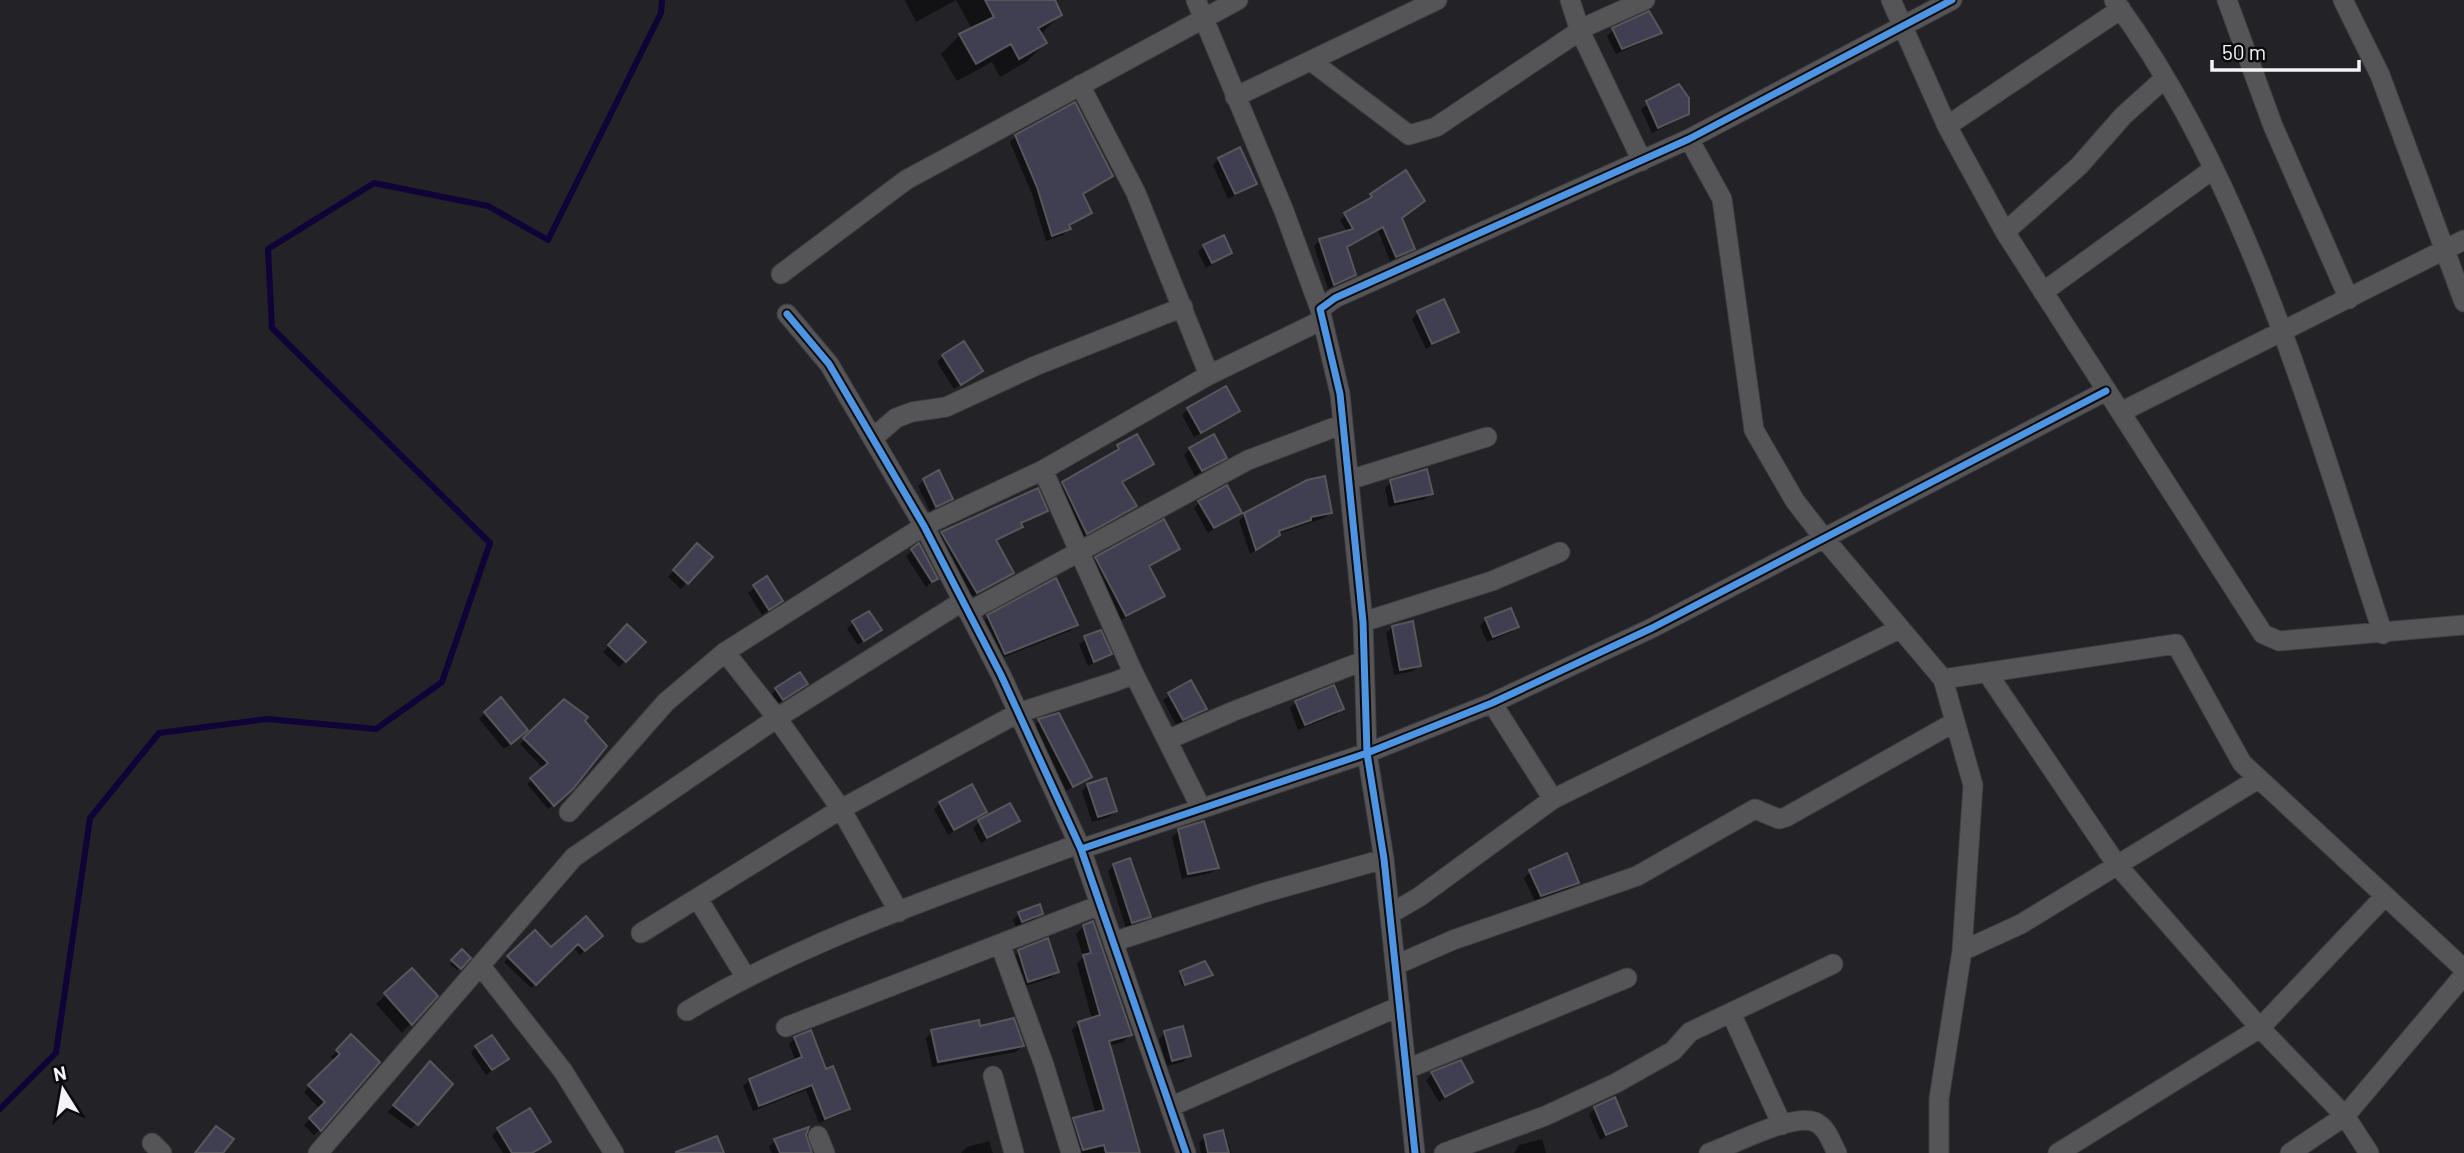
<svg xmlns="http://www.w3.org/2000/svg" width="2464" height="1153" font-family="Barlow,sans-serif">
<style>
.shadow{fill:#0007}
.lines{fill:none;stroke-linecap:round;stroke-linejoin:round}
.stream{stroke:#0f0337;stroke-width:6}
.building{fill:#403f51;stroke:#57575b;stroke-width:2}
.street-casing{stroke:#3e3e42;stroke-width:21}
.street{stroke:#555558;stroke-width:19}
.cycleway-casing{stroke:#0b0b0e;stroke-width:11}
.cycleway{stroke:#4d94e3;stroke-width:7}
</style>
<rect width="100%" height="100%" fill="#222227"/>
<!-- shadow -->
<path class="shadow" d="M905,0h51l-40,22z
M956,0h97l7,15 -20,20 5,8 -19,19 -26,15 -8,-15 -35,19 -16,-27 19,-19 12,-6z
M1649,14l10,19 -6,5 -37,16 -9,-18 6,-6z
M1678,86l10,27 -7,6 -29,14 -11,-24z
M1016,136l95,40 -29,20 8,17 -22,14 -5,8 -17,6 -14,-47 -22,-52z
M1219,159l36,25 -27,15 -15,-34z
M1405,173l-4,46 12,29 -23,13 -12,-31 -32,18 8,26 -26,15 -14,-43 6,-5 27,-9 -7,-12z
M1204,246l26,7 -24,15 -8,-16z
M1418,313l39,19 -31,17 -14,-30z
M943,356l37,15 -26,18 -17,-27z
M1188,409l50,2 -44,26 -12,-22z
M1118,446l34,18 -31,20 14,22 -54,32 -24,-49 57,-35z
M1190,449l35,8 -30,19 -11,-21z
M924,480l27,18 -21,13 -12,-25z
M1391,482l40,11 -6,6 -36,8 -4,-19z
M1200,502l40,11 -32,20 -14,-25z
M1046,510l-51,32 16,31 -41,25 -34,-59 6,-6z
M1331,512l-7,6 -46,16 -28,20 -11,-33 6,-6z
M697,546l13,11 -29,32 -13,-12z
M919,546l16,33 -9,8 -20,-31z
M1178,549l-30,19 15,28 -43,25 -30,-57 6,-6z
M767,578l14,22 -19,15 -14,-22z
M988,617l88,8 -6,6 -71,28 -17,-36z
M1486,619l31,7 -6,6 -24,10 -7,-16z
M853,623l26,6 -21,16 -11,-16z
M627,627l16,15 -24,25 -16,-15z
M1393,627l26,38 -6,6 -19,4 -8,-42z
M1100,632l10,22 -22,12 -9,-22z
M1190,683l15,26 -29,16 -13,-25z
M805,684l-29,21 -6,-9 6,-6z
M564,701l2,93 -18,15 -21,-25 17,-15 -24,-25z
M1296,702l46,7 -6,6 -38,15 -8,-22z
M485,713l35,23 -16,13 -25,-30z
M1058,715l32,61 -24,15 -33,-64 6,-6z
M1088,785l27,26 -6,6 -17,5 -10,-31z
M940,803l45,9 -37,23 -14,-26z
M1018,821l-37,22 -8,-15 6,-6z
M1179,831l38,36 -6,6 -29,6 -10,-42z
M1566,856l11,27 -6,6 -36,12 -11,-23 6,-6z
M1114,865l35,51 -6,6 -17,6 -18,-57z
M1041,913l-6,6 -19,8 -3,-7 6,-6z
M1084,926l46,109 -7,7 -15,4 30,107h-63l-8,-26 7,-8 22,-5 -24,-84 7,-7 13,-4 -15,-55 6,-7 -7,-23z
M535,933l16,16 45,-9 -16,15 -7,-8 -42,41 -27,-26z
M462,952l6,6 -11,12 -7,-6z
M1019,952l38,20 -6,6 -29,9 -9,-29z
M412,970l23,26 -33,37 -26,-29z
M1181,972l30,2 -29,12 -3,-11z
M979,1028l43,18 -6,6 -84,15 -6,-29 6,-6z
M1165,1033l24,23 -6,6 -17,4 -7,-27z
M351,1037l-31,92 -6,6 -10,-10 16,-16 -16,-17 31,-31 -4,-4z
M795,1038l30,34 23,36 -6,6 -23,9 -13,-33 -53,21 -10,-25 7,-6 46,-18 -7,-18z
M476,1047l24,17 -14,11 -15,-22z
M424,1070l-7,53 -6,6 -23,-17z
M1432,1074l39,7 -32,21 -13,-22z
M1595,1108l30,18 -25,14 -11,-26z
M498,1130l50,11 -15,12h-30l-11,-17z
M1225,1132l6,21h-30l-2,-10 6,-6z
M1542,1139l4,14h-32l5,-8z
M805,1140l6,13h-39l-3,-6 6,-6z
M989,1141l4,12h-32l6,-6z"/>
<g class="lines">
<!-- stream -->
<path class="stream" d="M0,1109l56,-56 34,-235 69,-85 108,-14 109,10 66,-47 48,-139 -218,-215 -4,-79 106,-66 114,23 60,34 113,-227 1,-13"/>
</g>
<!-- building -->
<path class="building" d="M985,0h70l7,15 -24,13 9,15 -28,16 -8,-15 -35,20 -17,-30 35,-17z
M1649,11l13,22 -40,16 -10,-21z
M1679,84l10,14v16l-31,14 -12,-27z
M1075,102l38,74 -30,18 9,19 -23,12 2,4 -19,7 -15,-49 -22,-52z
M1240,147l17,37 -22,10 -17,-36z
M1406,170l19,31 -23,17 13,31 -19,8 -13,-30 -36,20 9,28 -22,10 -15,-46 34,-10 -9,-16 28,-16 -2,-3z
M1224,235l8,18 -20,10 -9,-18z
M1444,299l15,33 -27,12 -15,-33z
M964,341l19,30 -22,14 -19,-30z
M1226,386l14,25 -39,22 -14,-25z
M1137,434l17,30 -32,18 15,24 -50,28 -25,-52 57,-33 -2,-4z
M1214,434l13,24 -25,13 -13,-23z
M1427,469l6,25 -38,8 -5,-22z
M939,470l14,29 -17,8 -13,-28z
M1325,476l7,37 -21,4v3l-32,11 1,4 -24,15 -12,-37 63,-33z
M1227,485l15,28 -28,15 -16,-27z
M1038,488l10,23 -27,12 2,4 -27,13 18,33 -37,20 -36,-61z
M1164,519l16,30 -31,17 16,30 -39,20 -31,-59z
M697,543l16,14 -25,27 -15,-14z
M919,543l19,36 -6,3 -21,-33z
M767,576l16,25 -14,9 -16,-25z
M1056,578l22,47 -73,29 -18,-39z
M1511,608l8,19 -26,10 -8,-19z
M869,611l13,19 -18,11 -12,-20z
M1413,621l8,45 -21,4 -8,-44z
M627,624l19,18 -20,20 -18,-17z
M1101,630l11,24 -18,8 -10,-26z
M800,672l8,12 -25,16 -8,-12z
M1191,680l16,29 -24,11 -15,-27z
M1334,685l10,24 -39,16 -10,-24z
M501,697l27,33 -17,14 -27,-32z
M564,699l24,18 -3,4 22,25 -34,43 -19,17 -24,-28 18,-15 -25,-25z
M1059,713l33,64 -19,10 -35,-68z
M1106,778l11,33 -19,6 -11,-33z
M972,784l15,28 -33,18 -15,-28z
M1010,803l10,18 -33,17 -9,-18z
M1204,821l15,47 -31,6 -10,-45z
M1567,853l12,30 -38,13 -12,-26z
M1130,858l21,59 -19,6 -19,-59z
M1040,904l3,10 -21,8 -4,-10z
M586,916l17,20 -18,15 -7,-7 -42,41 -29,-29 28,-26 16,17z
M1093,921l39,114 -23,6 31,112h-34l-2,-8 -21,5 -10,-32 31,-8 -26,-88 22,-7 -17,-60 8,-2 -8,-28z
M1048,938l11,34 -31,10 -10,-32z
M462,949l9,9 -10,11 -10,-9z
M1205,961l8,14 -28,10 -5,-14z
M412,968l26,28 -26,29 -28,-32z
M1014,1018l10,28 -86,16 -7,-32 48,-10 1,6z
M1183,1026l8,30 -19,5 -8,-30z
M811,1030l15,39 7,-3 17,43 -25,10 -13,-34 -53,21 -10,-27 53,-22 -8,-20z
M351,1034l29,28 -59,69 -12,-13 16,-16 -17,-17 32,-31 -4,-4z
M492,1035l17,24 -17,11 -17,-24z
M1461,1060l12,22 -28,15 -14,-25z
M430,1061l23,23 -35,41 -25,-20z
M1615,1097l12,29 -21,9 -12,-28z
M530,1108l21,34 -19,11h-20l-15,-25z
M216,1126l18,13 -11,14h-28z
M809,1127l-3,8 6,18h-32l-6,-14z
M1223,1130l6,23h-21l-4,-18z
M717,1136l7,17h-48v-1z"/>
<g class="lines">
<defs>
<path id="street" d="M1196,0l88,211 36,98
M1570,0l10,31 62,130
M1891,0l56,126 58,106 258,402 16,7 185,-16
M2114,0c133,180 200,424 269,634
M2227,0l46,126 76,173
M2343,0l37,75 84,227
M1311,61l98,74 27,-8 151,-101 58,-26
M1080,85l56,108 73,182
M1235,97l202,-97
M1947,126l174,-117
M1689,139l33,60 32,231 41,71 28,36 120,142 30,106 -11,166 -23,148v54
M2005,232l74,-66 44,-50 42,-38
M781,274l125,-94 332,-180
M2043,292l169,-122
M787,314l42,50 95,162 77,149 80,174 105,304
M2121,412l343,-172
M873,438l23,-20 16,-6 34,-5 89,-41 148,-59
M1043,470l89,200 69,138
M1349,480l138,-43
M968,612l280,-152 95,-36
M1363,622l129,-41 68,-29
M725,652l52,66 64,91 58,103
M1988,674l129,191 143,163 85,88 24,37
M1943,679l233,-35 66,119 222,206
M1492,703l61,96
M1167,740l67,-29 129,-50
M569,812l97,-110 59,-50 199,-126 119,-56 166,-95 113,-55
M1081,849l286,-96 125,-50 160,-75 454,-237
M698,899l47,77
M1390,914l29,-17 134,-98 346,-170
M641,933l200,-124 177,-96 96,-31 15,-6 3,-6
M1113,942l150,-49 121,-34
M1000,944l44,121 27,88
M1962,951l59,-27 237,-145
M480,965l83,106 51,82
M1396,965l57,-25 184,-64 118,-67 24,10 7,-2 169,-95
M687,1011c121,-73 259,-117 391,-167
M1731,1013l51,112
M786,1027l314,-122
M1407,1069l220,-91
M993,1076l21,77
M1170,1107l230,-101
M818,1136l7,17
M152,1143l10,10
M318,1153l256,-296 203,-139 186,-117
M1415,1153l-31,-294 -17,-106 -4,-131 -23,-228 -20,-85 15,-11 354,-159 263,-139
M1444,1153l101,-37 71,-33 57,-32 17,-19 143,-68
M1709,1153c24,-8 82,-40 106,-31 12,5 16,20 22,31
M2058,1153l202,-125 125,-132
M2290,1153l55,-37 119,-141"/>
</defs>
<!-- street casing -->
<use href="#street" class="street-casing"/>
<!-- street -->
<use href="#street" class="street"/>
<defs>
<path id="cycleway" d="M787,314l42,50 95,162 77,149 80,174 105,304
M1081,849l286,-96 125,-50 160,-75 454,-237
M1415,1153l-31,-294 -17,-106 -4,-131 -23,-228 -20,-85 15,-11 354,-159 263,-139"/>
</defs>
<!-- cycleway casing -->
<use href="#cycleway" class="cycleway-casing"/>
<!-- cycleway -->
<use href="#cycleway" class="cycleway"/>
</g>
<!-- north arrow -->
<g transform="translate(63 1090) rotate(349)" stroke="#0b0b0e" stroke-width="5" paint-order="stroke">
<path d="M0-5L12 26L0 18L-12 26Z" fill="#f3f3f8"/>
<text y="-10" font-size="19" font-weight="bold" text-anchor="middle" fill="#f3f3f8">N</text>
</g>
<!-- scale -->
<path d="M2212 60v10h147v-10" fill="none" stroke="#f3f3f8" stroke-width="3.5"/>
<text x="2222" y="60" font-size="21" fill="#f3f3f8" stroke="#0b0b0e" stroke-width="5" paint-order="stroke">50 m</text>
</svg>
